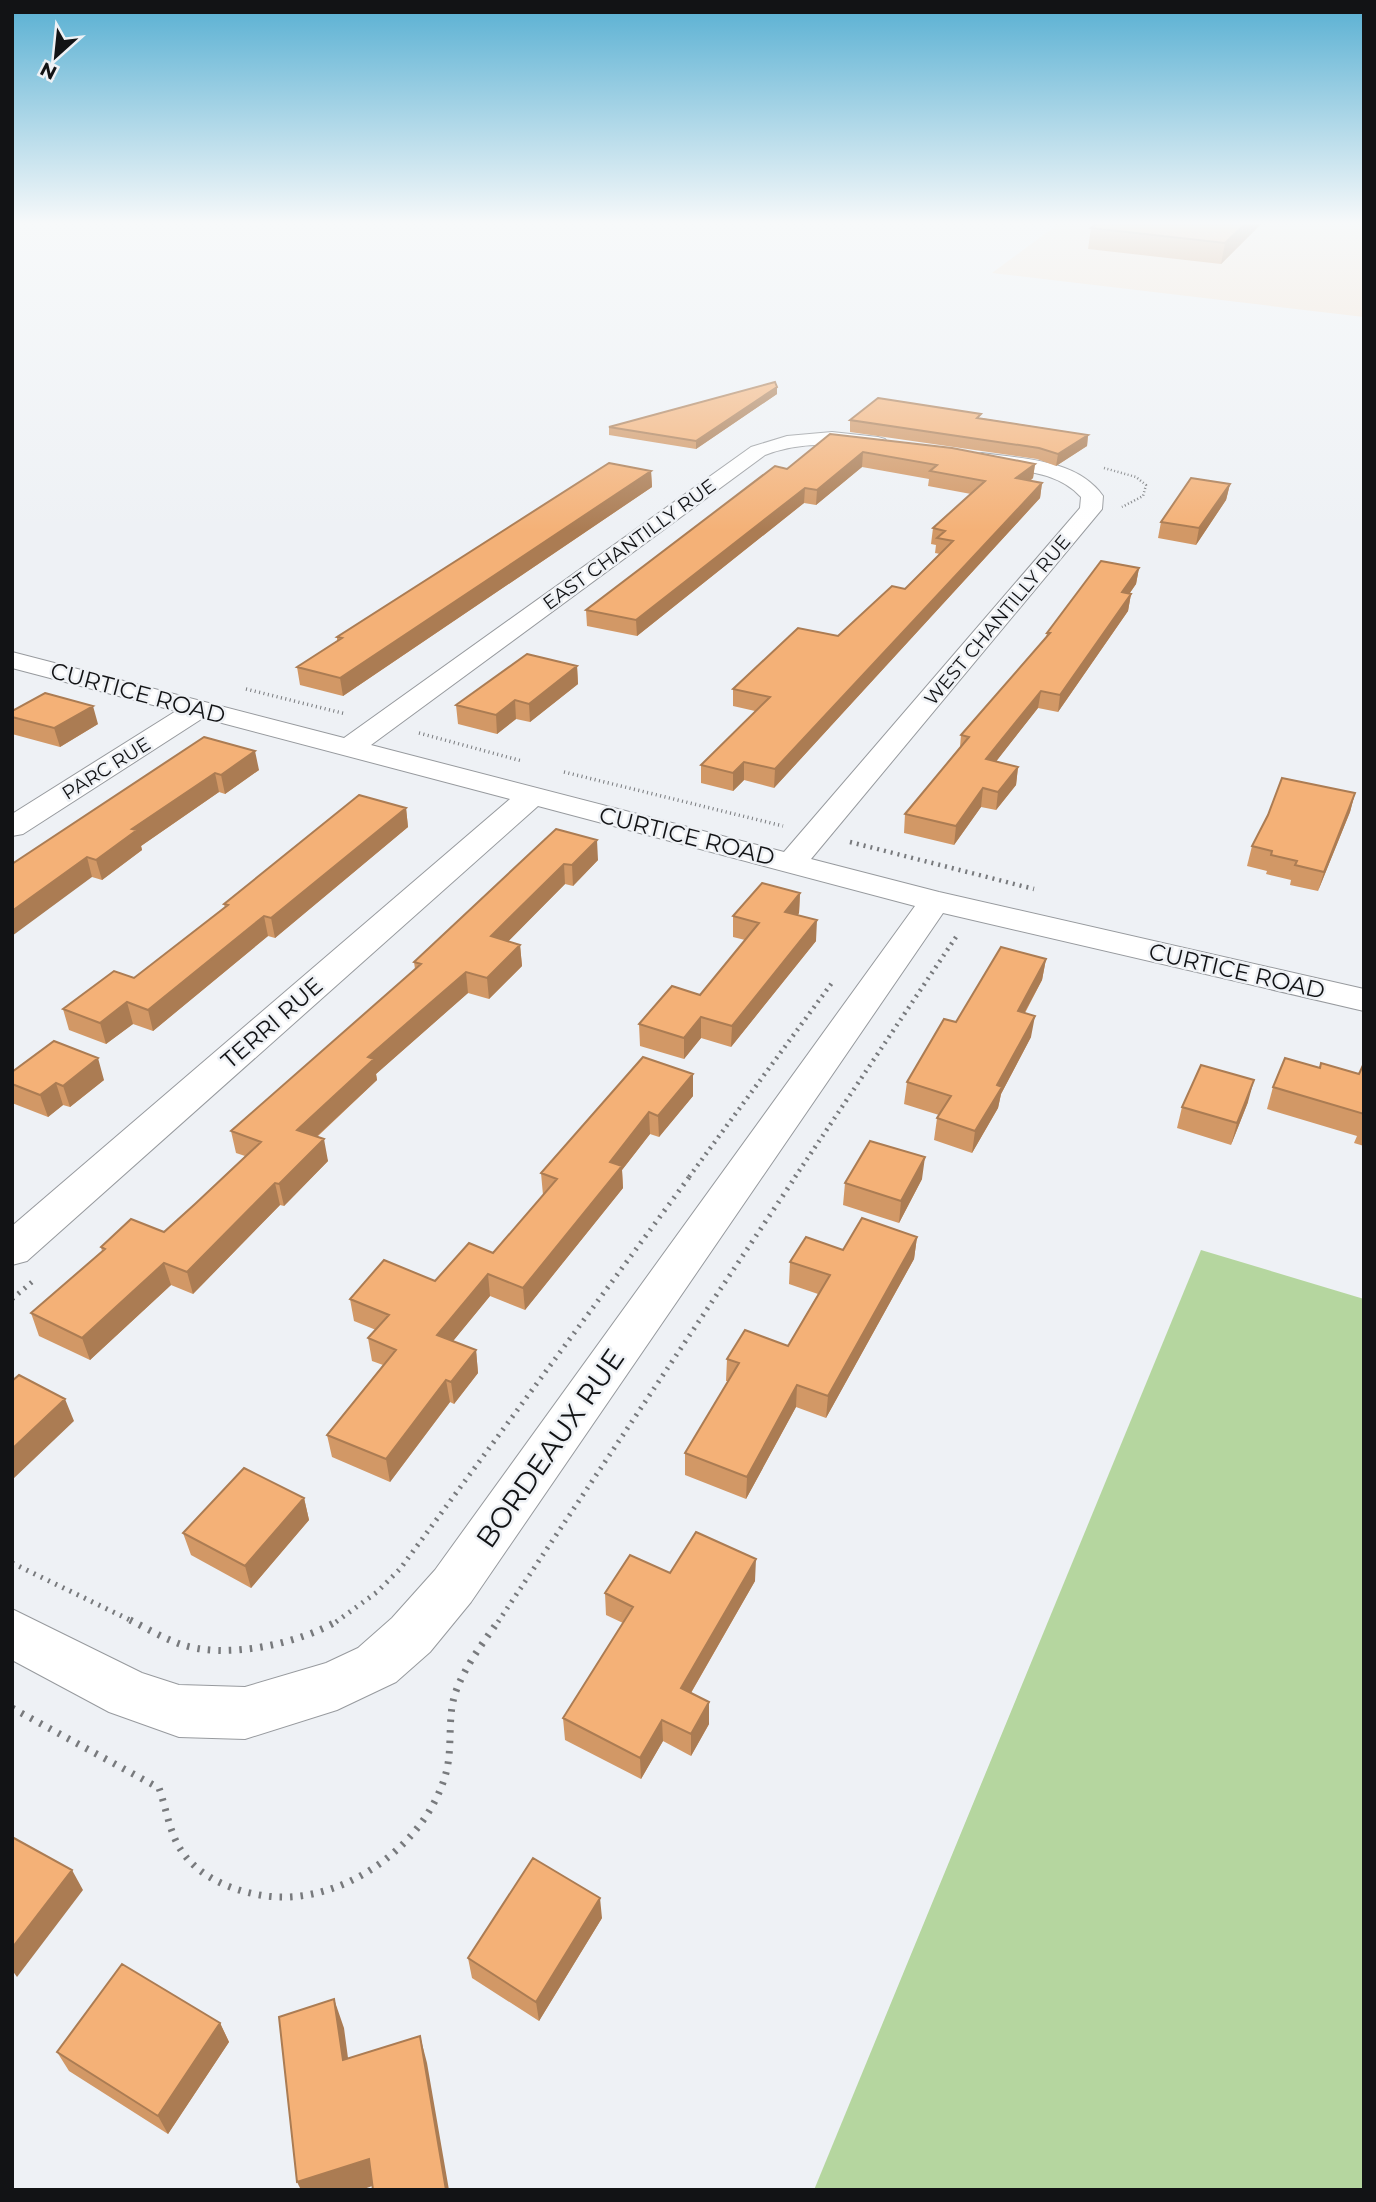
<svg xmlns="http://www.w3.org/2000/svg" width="1376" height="2202" font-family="Montserrat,sans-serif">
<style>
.industrial{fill:#f5e3d2}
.green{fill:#b5d69f}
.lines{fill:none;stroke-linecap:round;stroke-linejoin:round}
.minor-casing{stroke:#979a9e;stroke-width:2}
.path-far4{stroke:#787a7d;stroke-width:2.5;stroke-dasharray:1 2.5;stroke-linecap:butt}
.path-far3{stroke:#787a7d;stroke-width:3.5;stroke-dasharray:1 3.5;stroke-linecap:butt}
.path-far2{stroke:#787a7d;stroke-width:4.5;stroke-dasharray:2 5;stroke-linecap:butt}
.path-far1{stroke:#787a7d;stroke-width:5;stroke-dasharray:2 6;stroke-linecap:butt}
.path{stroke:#787a7d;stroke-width:7;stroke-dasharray:2.5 8;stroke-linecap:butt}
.minor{fill:#fff;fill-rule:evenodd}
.wall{fill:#d29866}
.shaded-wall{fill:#ab7c53}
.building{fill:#f4b177;stroke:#ab7c53;stroke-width:2}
.labels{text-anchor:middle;stroke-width:5;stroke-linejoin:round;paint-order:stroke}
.far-street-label{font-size:19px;fill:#121315;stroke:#eef1f5}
.street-label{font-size:23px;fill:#121315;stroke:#eef1f5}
.near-street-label{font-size:28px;fill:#121315;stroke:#eef1f5}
</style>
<rect width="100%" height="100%" fill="#eef1f5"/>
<!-- industrial -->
<path class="industrial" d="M1061,222h303v95l-372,-44z"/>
<!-- green -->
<path class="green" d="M1201,1250l163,49v891h-550z"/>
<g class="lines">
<defs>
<path id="minor" d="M832,432l46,5 7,2 3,4 -3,4 -7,2c-39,-5 -76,-8 -113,6l-394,290 413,107 296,-344 1,-11c-27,-30 -70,-25 -106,-34l-3,-4 3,-4 7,-2c41,6 95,6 121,43l-1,13 -291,350 128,33 425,97v22l-421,-98 -472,689 -41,50 -34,30 -59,28 -92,29 -66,-2 -70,-25 -97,-52v-51l130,64 37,12 66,2 81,-24 32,-15 34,-30 43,-48 480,-664 -377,-100 -511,455 -15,4v-39l498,-427 -307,-81 -180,116 -11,2v-22l164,-103 -164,-43v-16l332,86 407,-291 36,-11z"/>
</defs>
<!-- minor casing -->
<use href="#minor" class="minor-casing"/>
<!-- path-far4 -->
<path class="path-far4" d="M1104,468l32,9 10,8 -3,11 -21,11"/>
<!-- path-far3 -->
<path class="path-far3" d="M246,689l100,25
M419,733l103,28
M564,772l219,54"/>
<!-- path-far2 -->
<path class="path-far2" d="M850,842l184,47
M689,1177l145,-197
M795,1177l163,-243"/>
<!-- path-far1 -->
<path class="path-far1" d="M12,1299l20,-17
M12,1563l122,59
M336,1622l41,-30 23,-23 290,-393
M498,1622l298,-446"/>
<!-- path -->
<path class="path" d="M130,1620c16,8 33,18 50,24 45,16 119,0 159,-24
M12,1708l147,80c6,17 9,35 16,51 15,35 55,52 91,57 76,10 160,-50 180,-123 7,-26 1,-54 9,-79 9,-27 28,-51 44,-74"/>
<!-- minor -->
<use href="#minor" class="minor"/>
</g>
<!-- wall -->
<path class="wall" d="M1099,222h164l-42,42 -133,-15 3,-21z
M777,387v7l-81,55 -87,-14v-8z
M981,418l107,17 -1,11 -31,20 -19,-7 -187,-27v-12z
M830,434l205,30 -2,14 -3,3 12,2 -2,15 -266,290 -30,-8 -11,11 -32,-8v-18l54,-54 -22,-5v-17l105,-53 67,-47 35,-35 -5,-1 1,-8 -5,-1 2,-16 38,-34 -43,-8 1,-7 -67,-12 -46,38 -12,-2 -167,133 -50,-10 -1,-16 201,-141z
M651,471l1,16 -309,209 -43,-11 -3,-18 40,-26v-4z
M1230,484l-4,16 -30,45 -38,-7 3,-16z
M1139,568l-3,16 -7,10h2l-3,17 -70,101 -20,-4 -42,53 22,6 -2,18 -20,25 -15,-3 -27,38 -50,-12 1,-19 55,-67 1,-12 85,-97 1,-5z
M577,666l1,18 -48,38 -14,-3 -19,15 -39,-10 -2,-19z
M12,711l86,13 -38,23 -48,-13z
M204,737l55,33 -34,24 -6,-2 -78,54 1,4 -40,30 -10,-3 -80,-13z
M1355,793l-5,19 -32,79 -28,-6 1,-5 -25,-6 1,-3 -20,-5 5,-20z
M406,808l2,19 -133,111 -7,-2 -115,95 -20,-7 -27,20 -37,-14 -6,-21 71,-31 91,-70 -1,-4z
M556,829l42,31 -25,26 -8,-2 -57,57 12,4 2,21 -33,33 -21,-6 -92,81 1,6 -60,57 11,24 -44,45 -4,-1 -87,89 -22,-9 -81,75 -51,-24 -8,-23 71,-62 -1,-4 63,-15 31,-28 50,-48 -9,-3 -5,-22 184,-162 -1,-7z
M800,893l-1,20 -1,2 18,26 -85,106 -30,-9 -17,21 -44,-13 -1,-22 61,-29 45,-55 -12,-3v-21z
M1046,959l-4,21 -17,33 6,24 -30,57 -3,14 -26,45 -38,-13 3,-22 2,-3 -35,-11 3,-22 49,-60z
M1364,1063v83l-10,-3 3,-7 -90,-27 6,-22 47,-19 39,6z
M12,1072l92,8 -34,27 -7,-2 -15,12 -36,-14z
M693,1074v22l-34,41 -9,-3 -28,36 1,18 -98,122 -35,-14 -37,45 23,9 2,23 -24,31 -4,-2 -60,80 -58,-25 -5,-22 56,-70 -11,-4 -4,-23 8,-8 -22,-9 -4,-22 85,-18 58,-28 50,-58 -2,-22z
M1248,1102l-17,43 -54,-17 5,-21z
M922,1179l-23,44 -56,-18 2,-22z
M917,1237l-3,22 -88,159 -30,-11 -50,92 -61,-24v-22l43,-72h-2l1,-22 61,-13 30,-52 -29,-10 1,-22 53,-12z
M304,1498l5,22 -58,68 -60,-33 -8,-22z
M670,1573l85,8 -64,112 18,31 -18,32 -28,-15 -22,38 -76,-39 -2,-22 60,-95 -17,-8 -1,-22z
M602,1918l-63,103 -67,-43 -4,-20z
M220,2023l9,19 -61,92 -99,-63 -12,-19z"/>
<!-- shaded-wall -->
<path class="shaded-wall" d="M1247,222h16l-42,42 4,-21z
M777,387v7l-81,55v-8z
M1088,435l-1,11 -31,20 2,-12z
M863,452l-1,15 -46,38 1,-15z
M1035,464l-2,14 -19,14 2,-14z
M651,471l1,16 -309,209 -3,-18z
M1042,483l-2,15 -266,290 1,-19z
M1230,484l-4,16 -30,45 3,-17z
M805,488l-1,15 -167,133 -1,-16z
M1139,568l-3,16 -17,25 3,-17z
M1131,594l-3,17 -70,101 2,-17z
M577,666l1,18 -48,38 -1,-18z
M1041,691l-3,17 -54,69 2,-18z
M515,700l1,19 -19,15 -1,-19z
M93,706l5,18 -38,23 -6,-19z
M255,751l4,19 -34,24 -4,-19z
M744,762v18l-11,11v-18z
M1018,767l-2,18 -20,25 2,-18z
M215,773l4,19 -78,54 1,4 -40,30 -6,-20 36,-31z
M983,788l-2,19 -27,38 2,-19z
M1355,793l-5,19 -32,79 6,-19z
M406,808l2,19 -133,111 -4,-20z
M597,840l1,20 -25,26 -1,-21z
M87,857l5,20 -80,59v-25z
M564,864l1,20 -72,73 -2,-21z
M800,893l-1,20 -15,19 1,-20z
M264,916l4,20 -115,95 -5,-21z
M817,920l-1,21 -85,106 1,-21z
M520,945l2,21 -33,33 -2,-21z
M1046,959l-4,21 -28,52 4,-21z
M466,972l2,21 -92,81 1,6 -76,71 -4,-21 71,-73z
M127,1002l6,22 -27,20 -6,-21z
M1035,1016l-4,21 -30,57 -3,14 -26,45 3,-22 22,-46z
M701,1017v21l-17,21v-21z
M98,1058l6,22 -34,27 -7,-21z
M693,1074v22l-34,41 -1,-21z
M1254,1080l-6,22 -17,43 6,-22z
M56,1083l7,22 -15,12 -8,-22z
M649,1112l1,22 -28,36 1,18 -98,122 -2,-22 87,-126z
M324,1139l4,22 -44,45 -5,-22z
M925,1157l-3,22 -23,44 2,-22z
M275,1183l5,22 -87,89 -6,-22z
M917,1237l-3,22 -88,159 2,-22z
M164,1263l7,22 -81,75 -8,-22z
M488,1274l2,22 -50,61 -3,-22z
M476,1350l2,23 -24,31 -3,-22z
M446,1380l4,22 -60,80 -4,-23z
M797,1385l-1,22 -50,92 1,-22z
M65,1399l9,22 -62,59v-31z
M304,1498l5,22 -58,68 -6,-22z
M756,1559l-1,22 -74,129v-22z
M709,1702v22l-18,32v-22z
M662,1720l1,21 -22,38 -1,-21z
M72,1870l11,20 -66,87 -5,-7v-22z
M600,1898l2,20 -63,103 -3,-19z
M334,1999l10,29 8,60 -9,-28z
M220,2023l9,19 -61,92 -10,-18z
M420,2036l7,27 22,127h-3z
M369,2159l9,25 -17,6h-60l-4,-8z"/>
<!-- building -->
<path class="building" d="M1099,222h148l-22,21 -134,-15z
M775,382l2,5 -81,54 -87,-14z
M878,398l103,16 -4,4 111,17 -30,19 -19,-6 -189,-28z
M830,434l122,14 83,16 -19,14 26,5 -267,286 -31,-7 -11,11 -32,-8 69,-68 -37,-8 65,-61 40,8 54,-50 13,3 48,-48 -16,-3 8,-7 -12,-3 52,-47 -55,-10 7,-6 -74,-13 -46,38 -12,-2 -169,132 -50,-10 189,-144 12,3z
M609,463l42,8 -311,207 -43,-11 45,-29 -5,-1z
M1191,478l39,6 -31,44 -38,-6z
M1101,561l38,7 -17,24 9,2 -71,101 -19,-4 -55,68 32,8 -20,25 -15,-4 -27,38 -51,-12 64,-77 -8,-2 89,-102h-3z
M527,654l50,12 -48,38 -14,-4 -19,15 -40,-10z
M45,693l48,13 -39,22 -42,-11v-6z
M204,737l51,14 -34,24 -6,-2 -83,56 5,1 -41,30 -9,-3 -75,54v-47z
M1282,778l73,15 -31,79 -29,-7 2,-4 -26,-6 1,-4 -20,-5 16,-31z
M359,795l47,13 -135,110 -7,-2 -116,94 -21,-8 -27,21 -37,-14 51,-38 20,7 94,-73 -4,-1z
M556,829l41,11 -25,25 -8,-1 -73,72 29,9 -33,33 -21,-6 -98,85 6,2 -77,71 27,9 -45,45 -4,-1 -88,89 -23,-9 -82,75 -51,-25 74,-64 -4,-2 30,-28 33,13 31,-28 66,-62 -30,-11 190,-167 -7,-2z
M762,883l38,10 -15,19 32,8 -85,106 -31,-9 -17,21 -45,-14 33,-38 28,9 59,-72 -26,-7z
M1001,947l45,12 -28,52 17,5 -38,69 5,2 -27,44 -38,-13 14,-22 -44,-14 37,-63 12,3z
M54,1041l44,17 -35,28 -7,-3 -16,12 -28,-11v-12z
M643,1057l50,17 -35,42 -9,-4 -39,50 12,4 -99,122 -35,-14 -51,61 39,15 -25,32 -5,-2 -60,79 -59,-24 69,-85 -28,-12 21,-23 -39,-16 34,-39 51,21 34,-38 24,10 64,-74 -16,-6z
M1285,1058l35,10 1,-5 38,11 5,-11v51l-91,-27z
M1201,1065l53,15 -17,43 -55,-16z
M870,1141l55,16 -24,44 -56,-18z
M862,1218l55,19 -89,159 -31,-11 -50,92 -62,-24 54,-90 -12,-4 18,-29 43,16 42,-71 -40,-13 16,-25 37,13z
M19,1375l46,24 -53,50v-68z
M244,1468l60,30 -59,68 -62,-33z
M696,1532l60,27 -75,129 28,14 -18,32 -29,-14 -22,38 -77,-40 70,-111 -28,-14 25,-38 40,18z
M12,1837l60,33 -60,78z
M533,1858l67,40 -64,104 -68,-44z
M122,1964l98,59 -62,93 -101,-64z
M334,1999l9,61 77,-24 26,154h-73l-4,-31 -72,23 -18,-165z"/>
<!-- sky -->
<linearGradient id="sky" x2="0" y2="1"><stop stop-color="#57afd2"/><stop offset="0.42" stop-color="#f7f9fa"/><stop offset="1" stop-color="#f7f9fa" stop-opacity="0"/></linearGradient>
<rect width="1376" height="531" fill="url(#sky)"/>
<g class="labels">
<!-- far-street labels -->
<g class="far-street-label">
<text transform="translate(629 544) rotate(-36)" y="7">EAST CHANTILLY RUE</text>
<text transform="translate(997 620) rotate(-50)" y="7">WEST CHANTILLY RUE</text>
<text transform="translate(106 768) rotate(-32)" y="7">PARC RUE</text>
</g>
<!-- street labels -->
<g class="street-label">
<text transform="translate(138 693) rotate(15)" y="8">CURTICE ROAD</text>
<text transform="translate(687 836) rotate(14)" y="8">CURTICE ROAD</text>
<text transform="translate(1237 971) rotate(13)" y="8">CURTICE ROAD</text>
<text transform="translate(272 1023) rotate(-41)" y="8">TERRI RUE</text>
</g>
<!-- near-street labels -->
<g class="near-street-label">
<text transform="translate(550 1448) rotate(-55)" y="10">BORDEAUX RUE</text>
</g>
</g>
<!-- border -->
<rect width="1376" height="2202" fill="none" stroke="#121315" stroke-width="28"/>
<!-- north arrow -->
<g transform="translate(56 56) rotate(207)" stroke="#eef1f5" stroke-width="5" paint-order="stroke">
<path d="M0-5L12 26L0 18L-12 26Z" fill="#121315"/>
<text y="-10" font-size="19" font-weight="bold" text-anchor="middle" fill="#121315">N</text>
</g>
</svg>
